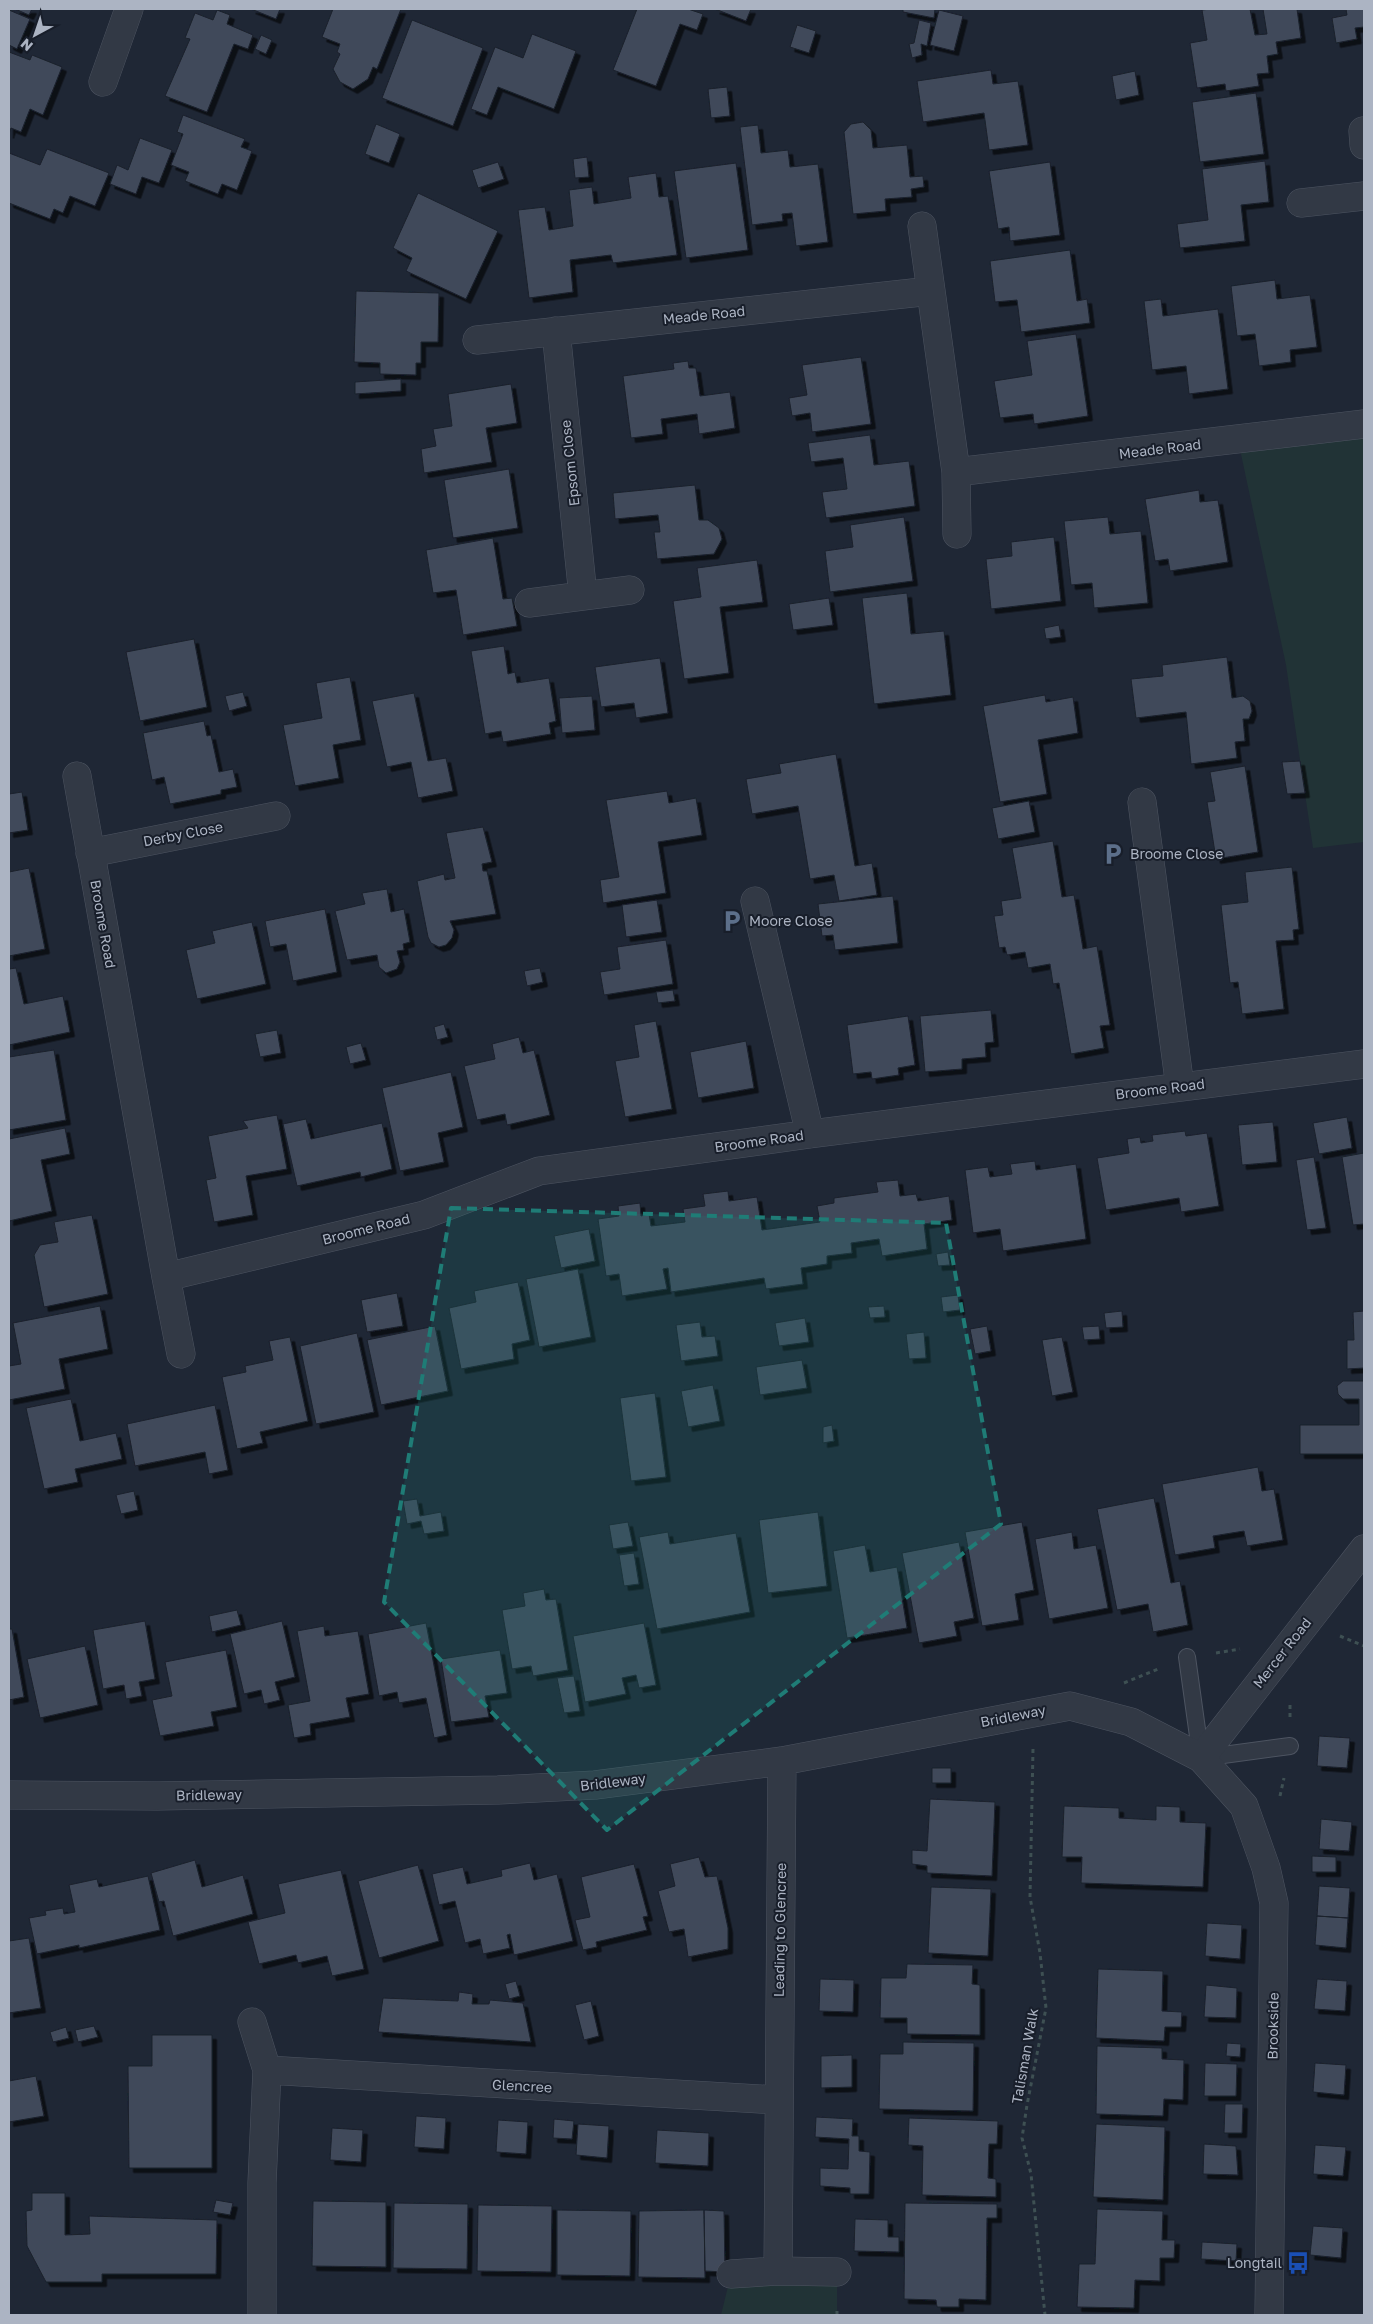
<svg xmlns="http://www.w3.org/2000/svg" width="1373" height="2324" font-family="'Golos Text',sans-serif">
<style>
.green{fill:#213336}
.building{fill:#404a5a;stroke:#1a202c;filter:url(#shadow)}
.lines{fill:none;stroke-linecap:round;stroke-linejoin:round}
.service-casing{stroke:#4d5461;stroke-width:18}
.minor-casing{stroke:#4d5461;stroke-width:29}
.path{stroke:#3e5053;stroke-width:3;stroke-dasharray:4 4;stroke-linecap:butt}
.service{stroke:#323945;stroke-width:16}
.minor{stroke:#323945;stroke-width:28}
.marked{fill:#1f7c76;fill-opacity:0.2;stroke:#1f7c76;stroke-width:4;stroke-dasharray:10 6;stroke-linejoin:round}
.labels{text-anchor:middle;stroke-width:4;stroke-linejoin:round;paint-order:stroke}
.street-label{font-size:14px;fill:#acb4c3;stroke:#181e2a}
.poi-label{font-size:14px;fill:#acb4c3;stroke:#181e2a;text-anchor:start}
</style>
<defs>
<filter id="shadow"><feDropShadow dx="4.5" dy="4.5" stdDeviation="0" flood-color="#0009"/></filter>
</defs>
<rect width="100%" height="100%" fill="#1f2735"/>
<!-- green -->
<path class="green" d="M1364,424v418l-51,6 -27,-183 -48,-225z
M837,2272v43h-116l10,-41z"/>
<!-- building -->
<path class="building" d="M15,9h17l-3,6z
M251,9h29l-4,10z
M333,9h68l-24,60 -4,-2 -5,12 -15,10 -13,-7 -7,-13 7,-15 -3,-2 3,-8 -18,-7z
M637,9h51l15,5 -6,16 -17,-6 -24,62 -43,-16z
M715,9h36l-5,12z
M903,9h32l-1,9 -31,-6z
M1211,9h39l5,26 12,-1 -4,-25h34l4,29 -25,4 2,12 -11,2 2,17 -12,1 2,12 -33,5 -1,-7 -28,4 -7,-45 17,-3 -5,-30z
M1346,9h18v18l-9,1 2,11 -21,4 -4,-25 15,-3z
M9,10l21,9 -13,30 -8,-4z
M217,10l13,5 -3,9 26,11 -5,14 -14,-5 -27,68 -42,-16 25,-57 -5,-1 10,-25 18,7z
M939,10l24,6 -9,35 -24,-6z
M412,20l71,28 -30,78 -71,-28z
M919,20l12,3 -4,23 -6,-2 1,11 -10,3 -3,-14 5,-1z
M797,25l19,6 -7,22 -19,-6z
M532,34l44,17 -22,58 -56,-22 -11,28 -16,-6 24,-62 28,11z
M261,35l11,5 -6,14 -11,-5z
M9,52l21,8 2,-5 30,12 -19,48 -13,-6 -9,23 -10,-4 -2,6z
M991,70l2,14 25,-3 10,64 -39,5 -5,-37 -61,9 -6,-41z
M1135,71l4,24 -23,5 -4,-24z
M727,87l3,29 -19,2 -3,-29z
M1256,93l8,61 -64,8 -8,-60z
M183,115l62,24 -4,8 11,4 -15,39 -15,-6 -4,10 -33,-13 4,-9 -18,-7 12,-31 -6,-2z
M863,122l8,8 2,18 34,-3 3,32 13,-1 1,11 -13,2 1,8 -27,2 1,12 -33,3 -9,-82 7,-8z
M376,124l24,10 -11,29 -24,-9z
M758,125l3,28 27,-3 2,17 28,-3 10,78 -32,4 -4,-33 -10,1 1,7 -31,4 -12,-98z
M140,138l32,12 -13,33 -17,-6 -6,17 -26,-10 7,-19 11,5z
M47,149l62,24 -14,33 -25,-10 -7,17 -9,-4 -4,10 -41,-16v-50l31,12z
M587,157l2,20 -14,1 -2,-19z
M1265,161l4,41 -28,3 4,36 -65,7 -3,-24 31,-4 -6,-51z
M498,162l6,17 -26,9 -6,-18z
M1050,162l10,73 -50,6 -1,-14 -11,2 -9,-58z
M736,163l12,87 -62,8 -12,-87z
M656,173l3,24 9,-1 9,59 -64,8 -2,-8 -41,5 3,32 -44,6 -11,-88 27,-3 4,23 24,-4 -4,-36 23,-3 2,17 37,-6 -3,-21z
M418,193l80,38 -32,68 -60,-28 6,-13 -19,-10z
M1070,250l7,51 10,-2 3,24 -69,9 -4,-32 -22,2 -5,-41z
M1275,280l2,19 33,-4 7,52 -27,3 1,12 -32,4 -4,-32 -18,2 -6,-50z
M356,291l83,2 -1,49h-17v21h-5v12l-36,-1v-11l-26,-1z
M1161,299l2,17 55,-7 10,80 -39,5 -3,-28 -34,4 -8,-69z
M1076,334l12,82 -54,8 -1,-10 -33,4 -6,-37 38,-6 -5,-34z
M861,357l10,67 -59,8 -2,-19 -18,3 -3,-18 18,-3 -5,-30z
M688,361l1,7h7l4,28 30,-4 5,36 -36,6 -2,-20 -36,5 2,15 -32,4 -8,-62 51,-7 -1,-6z
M401,379v12l-46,3v-12z
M511,384l6,39 -31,5 6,34 -68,11 -3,-24 15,-3 -3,-17 19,-3 -4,-32z
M870,435l4,30 35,-4 6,45 -89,12 -4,-26 25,-3 -4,-31 -32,4 -3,-19z
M509,469l9,59 -65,10 -9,-58z
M695,485l4,35h9l11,8 3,11 -8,15 -57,5 -3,-27h6l-2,-17 -43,4 -2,-26z
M1199,490l1,12 18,-2 10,62 -58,9 -2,-12 -13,2 -10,-62z
M904,517l9,64 -83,11 -5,-41 28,-4 -3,-22z
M1108,517l2,17 31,-3 7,72 -54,5 -2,-25 -21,2 -7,-64z
M1054,537l7,64 -70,8 -5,-50 26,-3 -1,-14z
M493,538l10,61 9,-1 5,28 -54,9 -7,-45 -23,3 -7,-43z
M757,560l6,42 -43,5 9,66 -45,6 -11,-78 28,-4 -4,-29z
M907,593l4,41 33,-3 7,64 -77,9 -12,-106z
M829,598l4,27 -40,5 -4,-26z
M1059,625l2,12 -15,2 -2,-11z
M194,639l13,68 -67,14 -14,-69z
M504,646l4,28 7,-2 2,11 32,-5 7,43 -7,2 2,11 -48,8 -2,-11 -16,3 -14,-83z
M1227,657l5,41 11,-2 7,5 2,10 -3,8h-6l2,22 -10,1 2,16 -46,6 -5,-52 -50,6 -5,-39 32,-3 -1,-11z
M660,658l8,55 -32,5 -2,-15 -33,4 -6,-40z
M350,677l11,63 -28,5 6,33 -44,8 -12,-61 39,-7 -6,-35z
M243,692l4,14 -18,5 -4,-15z
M414,693l14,68 18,-3 7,33 -35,7 -7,-36 -24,5 -15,-66z
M1045,695l1,7 27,-5 5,36 -40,7 9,54 -47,8 -17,-96z
M592,696l3,34 -33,3 -3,-35z
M204,721l3,15 4,-1 8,37 14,-3 4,18 -16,3v4l-51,10 -6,-27 -12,3 -9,-47z
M836,754l19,112 17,-3 5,32 -38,6 -5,-26 -24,4 -12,-73 -46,8 -6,-35 35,-6 -2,-9z
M1300,761l5,32 -18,1 -5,-32z
M1245,766l13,86 -42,7 -9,-57 8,-1 -5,-29z
M667,791l2,12 27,-5 6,37 -44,7 8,51 -63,10 -3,-23 19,-3 -13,-77z
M22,792l6,38 -19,3v-39z
M1029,801l6,31 -37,7 -6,-31z
M483,827l9,35 -10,2 1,7h4l9,43 -46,7 4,9 -2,8 -6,7 -7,2 -8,-4 -3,-6 -11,-56 27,-7 1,6 10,-2 -9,-45z
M1053,841l9,56 12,-2 9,54 14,-3 13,79 -10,1 4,22 -33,6 -12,-71 -6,1 -3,-20 -22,4 -3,-16 -18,3 -2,-8 -6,1 -5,-32 9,-1 -2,-14 20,-3 -9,-50z
M1292,867l7,62 -6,1 1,10 -18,1 8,68 -42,5 -4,-32 -8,1 -9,-78 27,-3 -3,-30z
M29,868l16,81 -36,7v-84z
M387,889l4,23 13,-3 6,33 -7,2 1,6 -7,1 3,11 -3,7 -11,4 -7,-6 -2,-12 -30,5 -12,-49 30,-7 -3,-11z
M893,896l5,47 -63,7 -2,-15 -11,1 -4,-32z
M657,900l5,32 -36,5 -4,-32z
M325,909l12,63 -44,9 -7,-37 -16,3 -5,-26z
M252,922l14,62 -69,15 -11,-49 29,-7 -3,-12z
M666,940l7,44 -69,11 -4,-23 20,-3 -3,-22z
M16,968l8,36 39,-8 7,36 -61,13v-76z
M540,968l3,14 -16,4 -3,-15z
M673,990l2,11 -17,2 -2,-11z
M991,1010l3,32 -9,1 1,14 -24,2v10l-37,3 -5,-56z
M908,1016l7,49 -17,3 1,7 -27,4 -1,-7 -18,2 -6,-49z
M656,1021l16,88 -47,8 -10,-56 24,-4 -5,-32z
M444,1024l4,13 -11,3 -3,-13z
M277,1030l4,23 -21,4 -5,-23z
M519,1037l4,16 11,-3 16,65 -43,10 -2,-11 -28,6 -13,-54 31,-7 -3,-15z
M746,1041l8,47 -56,10 -8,-46z
M361,1043l5,17 -16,4 -4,-17z
M54,1050l12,70 -57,10v-73z
M451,1072l12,55 -25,6 6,29 -44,9 -18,-83z
M277,1115l10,54 -41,7 7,39 -39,7 -8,-42 10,-2 -8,-42 40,-8 -5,-7z
M1347,1117l5,31 -33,6 -6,-31z
M306,1119l5,20 71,-16 10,46 -31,8 -1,-5 -63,14 -14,-62z
M1273,1122l4,40 -35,3 -4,-40z
M65,1128l5,26 -29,6 11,51 -43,10v-82z
M1185,1131l1,5 21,-3 12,73 -38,6 -2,-14 -73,12 -9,-52 32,-5 -2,-14 13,-2 1,6 12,-2 -1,-6z
M1364,1153v71l-11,1 -11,-68z
M1314,1157l12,71 -19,2 -11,-70z
M1035,1161l1,9 40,-6 10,75 -83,12 -3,-22 -27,4 -8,-63 23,-3 2,10 22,-3 -2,-10z
M898,1180l2,16 16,-2 2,7 31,-5 3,24 -28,4 3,25 -45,7 -3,-17 -28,4 1,10 -25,3v8l-26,4 2,16 -37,5 -2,-11 -93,14 -3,-24 -5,1 4,20 -45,7 -3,-22 -13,2 -8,-57 21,-3 -1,-10 22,-3 1,13 8,-2 2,12 34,-4 -2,-13 22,-3 -2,-12 25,-3 1,10 28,-4 5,33 58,-8 -3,-16 17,-3v-5l44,-6 -2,-10z
M92,1215l16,79 -64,13 -10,-52 6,-10 18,-3 -4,-20z
M589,1229l6,32 -34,7 -7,-32z
M948,1252l2,13 -12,1 -2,-12z
M578,1269l13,68 -52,10 -13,-68z
M518,1282l12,58 -18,4 2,15 -53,10 -12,-61 27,-6 -2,-11z
M397,1293l6,33 -36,6 -6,-32z
M958,1295l2,15 -17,2 -2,-15z
M100,1306l8,43 -49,10 6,30 -56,11v-34l12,-2 -8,-41z
M884,1306l1,11 -15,1 -2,-11z
M1122,1311l1,16 -17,1 -2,-15z
M1364,1311v57l-17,1v-29h7l-1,-28z
M805,1318l4,24 -30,4 -4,-23z
M700,1322l2,15 13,-1 3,20 -37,5 -5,-36z
M435,1326l13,65 -67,14 -14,-65z
M987,1326l4,25 -16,3 -5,-25z
M1099,1326l1,13 -16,1 -2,-13z
M924,1332l2,26 -17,1 -3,-25z
M357,1333l17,79 -58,12 -16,-78z
M290,1337l18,84 -48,11 3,11 -26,6 -15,-72 24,-5 -1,-6 28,-6 -4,-19z
M1062,1337l11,55 -21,4 -10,-56z
M802,1360l5,28 -47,7 -4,-28z
M1343,1381h21v73h-64v-29h59v-26h-16l-5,-5 -1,-8z
M713,1385l7,36 -32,6 -7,-36z
M655,1393l11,84 -35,4 -11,-83z
M71,1399l9,42 36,-8 6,26 -47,10 3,13 -34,7 -18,-81z
M215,1405l13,65 -19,4 -4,-22 -70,14 -8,-42z
M832,1425l2,16 -11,2v-16z
M1258,1467l4,24 12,-2 9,51 -36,6 -3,-15 -31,5 2,12 -40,7 -13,-71z
M134,1491l4,19 -17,4 -5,-19z
M1154,1498l17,85 9,-2 8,44 -35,7 -5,-28 -31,6 -20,-101z
M417,1499l3,17 21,-4 3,19 -20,3 -3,-13 -14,3 -4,-23z
M818,1512l9,74 -59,7 -9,-73z
M628,1522l5,24 -20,3 -4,-24z
M1022,1522l12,68 -19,4 4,26 -37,6 -17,-94z
M668,1532l2,12 66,-11 14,79 -93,17 -18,-92z
M1072,1532l2,17 22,-4 12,63 -59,11 -14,-80z
M959,1542l15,76 -20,4 3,14 -38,7 -17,-90z
M865,1545l5,27 27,-5 10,61 -60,10 -14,-87z
M634,1553l5,31 -15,2 -5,-31z
M544,1589l2,11 10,-1 12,71 -35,6 -2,-10 -19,3 -10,-59 23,-4 -2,-13z
M237,1610l4,15 -29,7 -3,-16z
M145,1621l10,58 -16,3 3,14 -16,3 -2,-14 -21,4 -10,-59z
M282,1621l13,56 -20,5 5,18 -16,4 -3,-14 -17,4 -14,-60z
M426,1623l21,112 -13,3 -8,-40 -27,5 -2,-11 -18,4 -11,-62z
M644,1623l12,62 -17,3 -3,-13 -14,3 4,16 -41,8 -12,-66z
M324,1626l1,10 33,-5 11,63 -23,4 4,19 -40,7 1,11 -17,3 -6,-33 22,-4 -13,-70z
M9,1629h3l12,68 -15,3z
M85,1646l13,59 -58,13 -13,-59z
M226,1650l11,57 -26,5 3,14 -54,10 -8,-36 20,-4 -7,-34z
M500,1650l7,43 -22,3 4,21 -38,5 -10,-63z
M574,1676l6,35 -16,2 -7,-35z
M1319,1736l31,2 -3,30 -30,-2z
M932,1768h19v15h-19z
M930,1799l65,3 -3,74 -65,-3v-7l-15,-2v-14l15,1z
M1064,1806l55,2v10l37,2v-14l24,1v15l26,1 -3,64 -122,-4 1,-26h-20z
M1321,1819l31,3 -3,29 -30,-2z
M1312,1856l24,1v15h-24z
M699,1857l6,20 12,-1 11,52v21l-40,8 -4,-28 -15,3 -11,-41 17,-5 -5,-22z
M195,1860l7,27 41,-12 10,39 -80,22 -9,-35 -5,1 -8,-29z
M530,1863l4,17 23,-6 16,67 -59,14 -4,-21 -3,1 3,13 -27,6 -3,-15 -15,4 -10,-42 -16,4 -7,-31 31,-7 4,17 35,-8 -1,-6z
M634,1864l14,52 -5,1 4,13 -51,12 1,5 -14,3 -8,-30 15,-3 -9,-40z
M418,1865l21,76 -60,17 -21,-77z
M341,1870l23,99 -32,7 -5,-20 -29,7 -2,-8 -37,9 -11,-42 37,-9 -7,-29z
M148,1876l12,54 -81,18v-3l-42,9 -8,-36 17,-3 -1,-4 18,-3 1,6 11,-2 -6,-27 28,-6 2,8z
M1319,1886l31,2 -2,30 -31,-2z
M931,1887l60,2 -3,67 -60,-3z
M1317,1916l31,2 -2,30 -31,-3z
M1207,1923l35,2 -2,34 -35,-3z
M29,1938l12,70 -32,5v-72z
M907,1964l66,1 -1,19 8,1v50l-73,-1v-16h-27l1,-40h25z
M1098,1969l65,2 -1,40 20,1 -1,15h-16l-1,14 -68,-3z
M820,1979l34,1 -1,32 -34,-1z
M1317,1979l30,2 -2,30 -31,-2z
M516,1981l4,15 -11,3 -4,-15z
M1206,1985l31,3 -1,30 -32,-1z
M459,1992l14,2 -1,10h17l1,-4 33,3 8,39 -153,-10 5,-34 75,3z
M591,2001l8,35 -15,4 -9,-35z
M94,2026l4,11 -20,5 -3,-12z
M66,2027l3,11 -16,4 -3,-10z
M152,2035h60v133h-83l-1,-102h24z
M903,2042l71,1 -1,68 -94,-2 1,-55h23z
M1227,2043l14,1 -1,13 -14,-1z
M1097,2046l65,2v11l22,1 -1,40 -19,-1 -1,17 -67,-2z
M852,2055v32l-31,1v-32z
M1205,2063l32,1 -1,32h-32z
M1315,2063l31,2 -2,30 -31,-3z
M36,2076l8,40 -35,6v-41z
M1225,2104h18l-1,29h-18z
M416,2116l30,2 -2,31 -30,-2z
M816,2117l37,2 -1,17h7v15l11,1 -1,42h-19v-6l-30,-2v-18l28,1 1,-30 -34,-2z
M909,2118l89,3 -1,23h-8l-1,34 8,1v18l-74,-2 1,-49 -15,-1z
M554,2119l20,2 -2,18 -19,-1z
M498,2120l30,2 -2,32 -30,-2z
M578,2124l31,2 -2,32 -31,-3z
M1096,2124l69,3 -2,73 -70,-3z
M332,2128l31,2 -2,32 -31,-2z
M657,2130l52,3 -1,33 -53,-3z
M1204,2144l32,2 2,29 -35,-1z
M1315,2145l31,2 -3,29 -30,-2z
M32,2193h33v42l25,-1 -1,-18 128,4 -1,54h-114v8h-56l-19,-36 -1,-35 6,-1z
M216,2200l17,3 -3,12 -17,-3z
M313,2201l73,1v65l-74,-1z
M394,2203l74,1 -1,65 -74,-1z
M905,2203l92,1v14h-10l-1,82 -27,-1v8h-22l-1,-7 -32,-1z
M478,2205l74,1 -1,66 -74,-1z
M1097,2209l66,2 -1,29h13l-1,18h-14v23l-25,-1 -1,28 -57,-1 2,-43h16z
M557,2210l74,1 -1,65 -73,-1z
M704,2210l1,68 -67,-1 1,-66z
M704,2210l20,1 1,61 -20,-1z
M855,2219l33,1v17h11v15l-45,-1z
M1313,2226l30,2 -2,30 -31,-3z
M1202,2242l35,2 -1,17 -35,-2z"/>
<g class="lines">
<defs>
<path id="service" d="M1187,1657l14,101 89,-12"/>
<path id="minor" d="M103,82l26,-73
M1363,131l1,14
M1301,203l63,-7
M922,226l9,65
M477,340l454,-49 25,181 408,-48
M956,472l1,62
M583,596l47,-6
M529,603l54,-7 -27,-265
M77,776l89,501 258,-62 115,-44 271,-37 554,-70
M1142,802l38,285
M90,853l186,-37
M755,901l55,233
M166,1277l15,77
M1201,1758l163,-209
M782,1761l-4,510 59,1
M9,1795l148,1 341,-6 97,-5 187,-24 288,-55 61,16 70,36 43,48 22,62 8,35 -5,412
M252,2022l15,48 -5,113v132
M267,2070l511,30
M731,2274l47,-3"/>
</defs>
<!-- service casing -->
<use href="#service" class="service-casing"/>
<!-- minor casing -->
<use href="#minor" class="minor-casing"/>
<!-- path -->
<path class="path" d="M1340,1636l24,10
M1216,1653l24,-4
M1124,1683l34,-14
M1290,1717v-13
M1033,1749l-3,148 10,56 6,55 -19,97 -5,33 9,36 14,141
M1280,1796l4,-18
M837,2315v-8"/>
<!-- service -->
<use href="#service" class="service"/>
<!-- minor -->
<use href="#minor" class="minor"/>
</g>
<!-- marked area -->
<path class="marked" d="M451,1208l495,15 55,301 -394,306 -223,-228z"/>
<!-- icons -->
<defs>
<symbol id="parking-bare" viewBox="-9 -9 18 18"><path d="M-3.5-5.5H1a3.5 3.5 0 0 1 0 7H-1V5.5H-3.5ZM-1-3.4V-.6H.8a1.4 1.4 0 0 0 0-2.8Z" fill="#5c6f8a" stroke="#181e2a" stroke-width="2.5" paint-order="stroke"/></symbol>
<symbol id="bus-bare" viewBox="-9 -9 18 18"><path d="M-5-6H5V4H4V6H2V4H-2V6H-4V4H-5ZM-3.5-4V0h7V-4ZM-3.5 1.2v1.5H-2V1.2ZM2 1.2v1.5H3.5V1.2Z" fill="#1a4fb4" stroke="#181e2a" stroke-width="2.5" paint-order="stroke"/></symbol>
</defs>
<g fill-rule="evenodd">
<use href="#parking-bare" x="1097" y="838" width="32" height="32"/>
<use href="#parking-bare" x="716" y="905" width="32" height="32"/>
<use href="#bus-bare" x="1282" y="2247" width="32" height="32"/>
</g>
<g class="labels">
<!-- street labels -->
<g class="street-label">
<text transform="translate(704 315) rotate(-6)" y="5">Meade Road</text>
<text transform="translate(1160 449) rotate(-7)" y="5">Meade Road</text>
<text transform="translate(570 463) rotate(-96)" y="5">Epsom Close</text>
<text transform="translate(183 834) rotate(-11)" y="5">Derby Close</text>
<text transform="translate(103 924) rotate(80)" y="5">Broome Road</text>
<text transform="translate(1160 1089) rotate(-7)" y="5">Broome Road</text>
<text transform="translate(759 1141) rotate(-8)" y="5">Broome Road</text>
<text transform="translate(366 1229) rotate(-14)" y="5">Broome Road</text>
<text transform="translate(1282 1653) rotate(-52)" y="5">Mercer Road</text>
<text transform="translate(1013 1716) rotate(-11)" y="5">Bridleway</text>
<text transform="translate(613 1782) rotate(-7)" y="5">Bridleway</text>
<text transform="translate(209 1795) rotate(-1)" y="5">Bridleway</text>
<text transform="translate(780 1930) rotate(-89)" y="5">Leading to Glencree</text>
<text transform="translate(1273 2026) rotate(-89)" y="5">Brookside</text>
<text transform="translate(1025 2056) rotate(-80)" y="5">Talisman Walk</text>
<text transform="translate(522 2086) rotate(3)" y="5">Glencree</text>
</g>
<!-- poi labels -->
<g class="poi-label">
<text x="1130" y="859">Broome Close</text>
<text x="749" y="926">Moore Close</text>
<text x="1282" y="2268" text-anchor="end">Longtail</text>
</g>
</g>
<!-- border -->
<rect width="1373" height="2324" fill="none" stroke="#acb4c3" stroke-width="20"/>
<!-- north arrow -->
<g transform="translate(35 35) rotate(220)" stroke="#181e2a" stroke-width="4" paint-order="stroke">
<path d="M0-4L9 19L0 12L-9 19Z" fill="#acb4c3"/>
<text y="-8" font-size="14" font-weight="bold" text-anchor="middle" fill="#acb4c3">N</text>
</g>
</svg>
